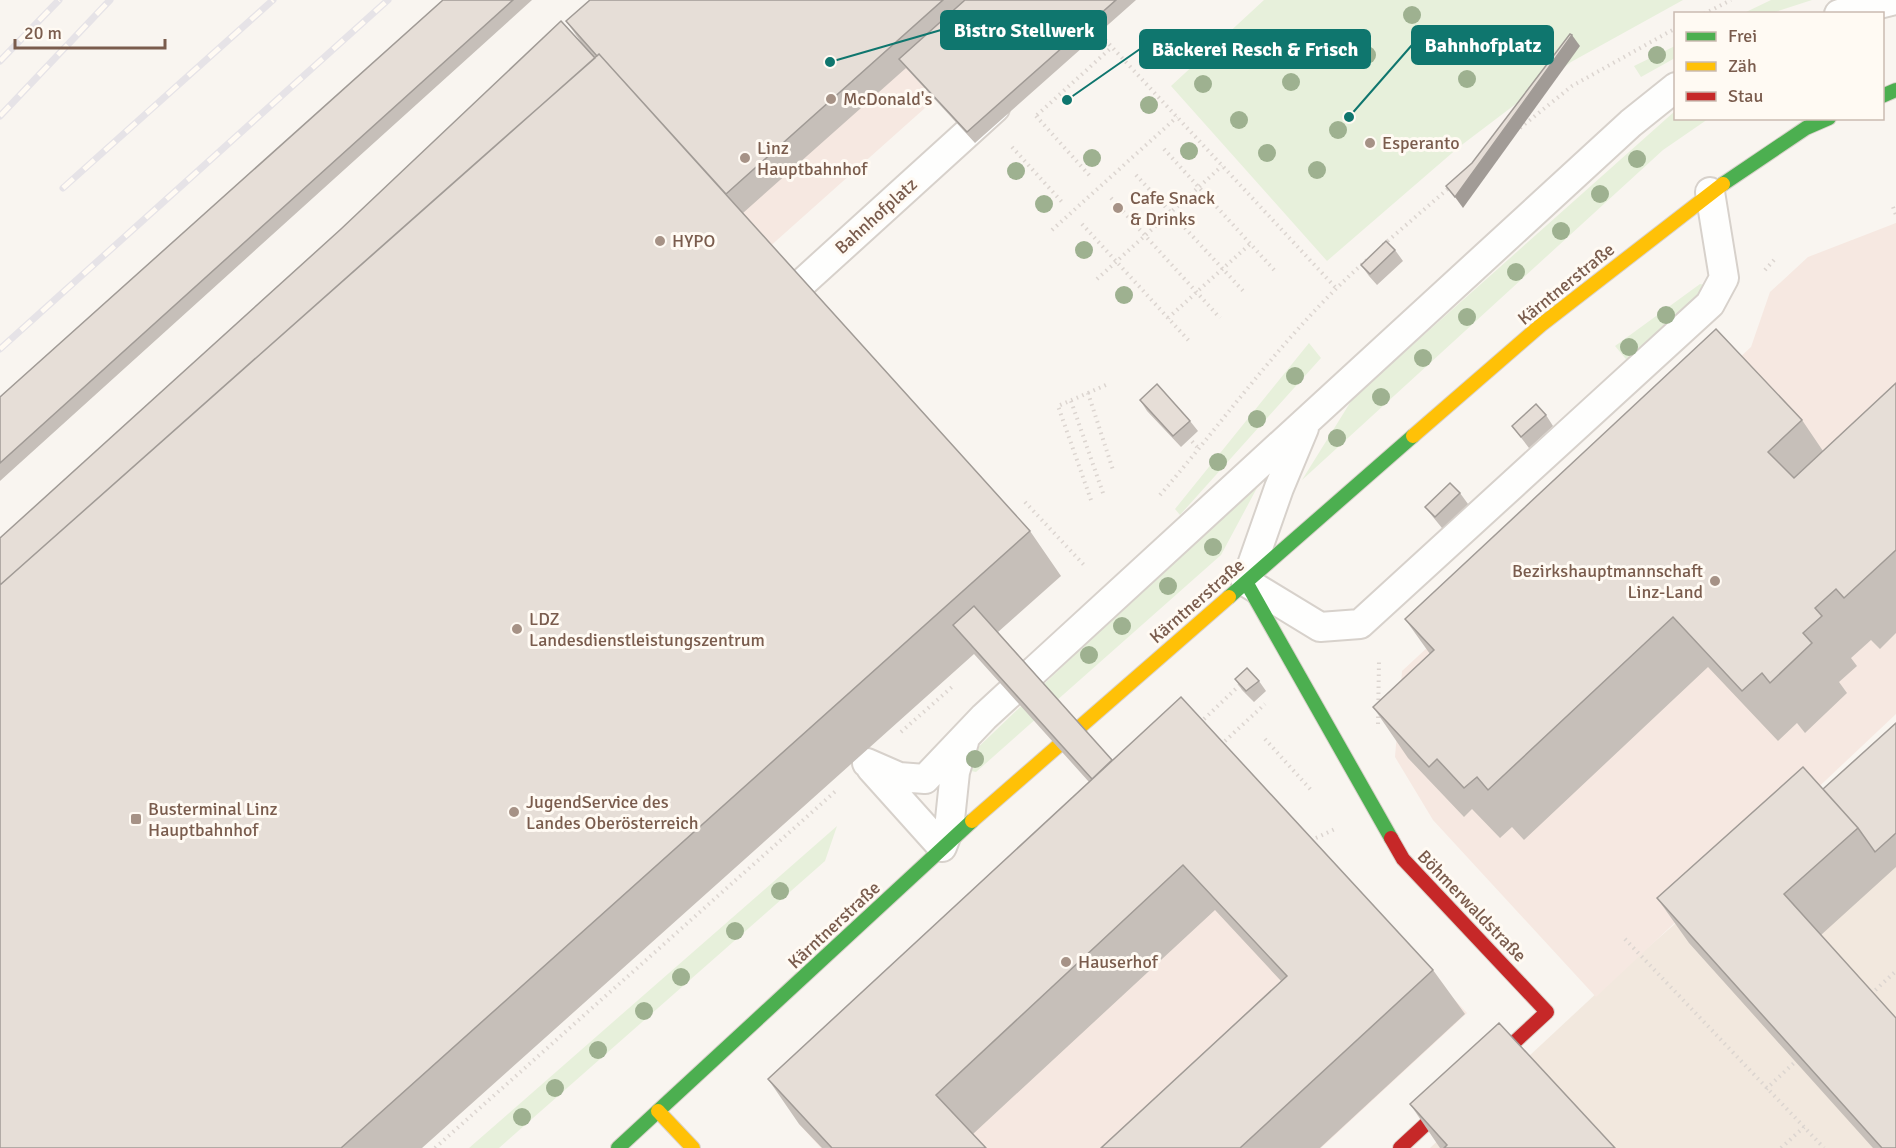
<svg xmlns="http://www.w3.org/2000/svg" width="1896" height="1148" font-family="Signika,sans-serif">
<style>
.residential{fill:#f2e8de}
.commercial{fill:#f6e8e1}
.green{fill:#e7f0db}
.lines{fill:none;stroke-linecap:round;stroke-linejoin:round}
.lane-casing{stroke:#d7d1cb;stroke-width:32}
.fast-casing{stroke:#d9d2cb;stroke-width:16}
.slow-casing{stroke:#d9d2cb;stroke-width:16}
.jam-casing{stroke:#d9d2cb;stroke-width:16}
.path{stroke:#dcd5d0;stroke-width:4;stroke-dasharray:1.5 4.5;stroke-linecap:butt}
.lane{stroke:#fefefd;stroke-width:28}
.fast{stroke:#4caf50;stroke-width:14}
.slow{stroke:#ffc107;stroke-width:14}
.jam{stroke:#c62828;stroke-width:14}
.rail-casing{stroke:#e6e3e7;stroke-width:7}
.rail{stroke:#fffaf3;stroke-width:4.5;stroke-dasharray:14;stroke-linecap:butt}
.tree{fill:#9eb190}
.wall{fill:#c6bfb9}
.shaded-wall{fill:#a19b96}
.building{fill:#e6ded7;stroke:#a19b96;stroke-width:1.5}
.poi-dot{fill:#a69286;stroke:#fffaf3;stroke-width:2}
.labels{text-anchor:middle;stroke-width:6;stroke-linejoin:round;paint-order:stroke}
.poi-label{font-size:18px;fill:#7a5c4d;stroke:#fffaf3;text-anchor:start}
.street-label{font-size:18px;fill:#7a5c4d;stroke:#fffaf3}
.leader{fill:none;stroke:#0f766e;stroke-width:2}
.callout-dot{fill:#0f766e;stroke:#fffaf3;stroke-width:2}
.callout{fill:#0f766e;stroke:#0f766e;stroke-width:2}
.callout-label{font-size:20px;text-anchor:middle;font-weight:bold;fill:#fff}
</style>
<rect width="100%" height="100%" fill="#f9f5f0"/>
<!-- residential -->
<path class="residential" d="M1896,731v417h-466l184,-171z"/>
<!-- commercial -->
<path class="commercial" d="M1046,0l-279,249 -136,-153z
M1896,223v491l-300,283 -163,-177 -38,-63 7,-86 349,-324 19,-55 38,-35z
M1213,741l254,272 -146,135h-500l-22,-24z"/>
<!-- green -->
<path class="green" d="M1264,0h419l-112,62 -112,85 -132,114 -156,-175z
M1771,0h41l-40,13h-28z
M1675,46v12l-34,19 -7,-11z
M1675,111l1,7 32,1 -45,31 -361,330 51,-82z
M1700,284l6,1v7l-76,72 -15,-18z
M1309,343l12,15 -141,157 -5,-6z
M1255,482l3,4 -37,69 -245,217 -10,-2 2,-13z
M837,826l-12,35 -326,287h-30z"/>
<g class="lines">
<defs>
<path id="lane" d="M1839,14l56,-14
M799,286l196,-178
M1304,428l-25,60 -33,94 74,45 40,-3 350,-320 14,-26 -14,-86
M867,763l32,14 26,2 59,-62 647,-594 45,-36
M871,768l71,79 7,-18 6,-57 9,-30"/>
<path id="fast" d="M1882,96l14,-6
M1723,184l83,-56 23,-10
M1246,582l145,256
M1229,597l184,-161
M618,1148l354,-327"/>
<path id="slow" d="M1413,436l128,-111 182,-141
M972,821l257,-224
M658,1111l35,37"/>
<path id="jam" d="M1391,838l12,21 144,153 -147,136"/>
</defs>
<!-- lane casing -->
<use href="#lane" class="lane-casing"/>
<!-- fast casing -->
<use href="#fast" class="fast-casing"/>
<!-- slow casing -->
<use href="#slow" class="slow-casing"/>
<!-- jam casing -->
<use href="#jam" class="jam-casing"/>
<!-- path -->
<path class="path" d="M1704,14l27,-14
M1097,31l238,256
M1037,115l75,-68
M1036,116l54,60
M1520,128l52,-42 104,-58
M1012,147l50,55
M1164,149l112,123
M1136,175l109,118
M1111,198l109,120
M1893,207l3,8
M1082,224l108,118
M1052,230l125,-113
M1383,245l67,-58
M1765,270l9,-10
M1097,279l125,-113
M1168,318l82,-74
M1088,393l20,-9
M1071,401l33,95
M1188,437l11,12
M1160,495c69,-80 129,-167 209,-237
M1091,500l-33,-94 30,-13 25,77
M1025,502l60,64
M1204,719l39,-37
M1378,724l1,-64
M901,732l51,-45
M1265,739l46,51
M1225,741l40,-37
M1316,838l21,-10
M1625,939l199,209
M1871,994l25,-23
M1766,1089l29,-27
M435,1148l403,-359
M1781,1148l23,-21"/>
<!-- lane -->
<use href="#lane" class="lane"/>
<!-- fast -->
<use href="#fast" class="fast"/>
<!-- slow -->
<use href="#slow" class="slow"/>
<!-- jam -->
<use href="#jam" class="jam"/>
<defs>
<path id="rail" d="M0,61l59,-61
M0,116l110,-116
M63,188l210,-188
M0,349l388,-349"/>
</defs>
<!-- rail casing -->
<use href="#rail" class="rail-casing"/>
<!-- rail -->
<use href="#rail" class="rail"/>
</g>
<!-- trees -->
<g class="tree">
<circle cx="1412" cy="15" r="9"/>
<circle cx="1367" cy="55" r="9"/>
<circle cx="1657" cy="55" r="9"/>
<circle cx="1467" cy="79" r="9"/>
<circle cx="1291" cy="82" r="9"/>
<circle cx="1203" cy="84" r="9"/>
<circle cx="1149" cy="105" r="9"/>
<circle cx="1239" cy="120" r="9"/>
<circle cx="1338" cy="130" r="9"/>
<circle cx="1189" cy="151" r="9"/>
<circle cx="1267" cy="153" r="9"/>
<circle cx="1092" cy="158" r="9"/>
<circle cx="1637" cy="159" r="9"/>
<circle cx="1317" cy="170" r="9"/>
<circle cx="1016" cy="171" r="9"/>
<circle cx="1600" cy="194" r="9"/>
<circle cx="1044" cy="204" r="9"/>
<circle cx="1561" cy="231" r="9"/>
<circle cx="1084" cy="250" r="9"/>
<circle cx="1516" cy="272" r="9"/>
<circle cx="1124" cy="295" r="9"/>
<circle cx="1666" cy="315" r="9"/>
<circle cx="1467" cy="317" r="9"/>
<circle cx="1629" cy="347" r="9"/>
<circle cx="1423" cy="358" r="9"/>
<circle cx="1295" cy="376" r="9"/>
<circle cx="1381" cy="397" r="9"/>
<circle cx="1257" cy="419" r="9"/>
<circle cx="1337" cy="438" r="9"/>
<circle cx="1218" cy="462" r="9"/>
<circle cx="1213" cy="547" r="9"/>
<circle cx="1168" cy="586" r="9"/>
<circle cx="1122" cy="626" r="9"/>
<circle cx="1089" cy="655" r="9"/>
<circle cx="975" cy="759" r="9"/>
<circle cx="780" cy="891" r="9"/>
<circle cx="735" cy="931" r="9"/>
<circle cx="681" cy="977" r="9"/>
<circle cx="644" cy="1011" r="9"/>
<circle cx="598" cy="1050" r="9"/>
<circle cx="555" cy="1088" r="9"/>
<circle cx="522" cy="1117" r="9"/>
</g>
<!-- wall -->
<path class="wall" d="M443,0h89l-532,481v-84z
M590,0h546l-161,143 -69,-75 -163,145 287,318 31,45 -63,56 114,128 321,210 32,44 -145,134h-219l180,-167 -66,-71 -242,224 13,14h-164l-23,-24 -31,-45 321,-297 -115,-128 -552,494h-422l581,-1106 -15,-21z
M1395,250l8,11 -26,24 -8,-9 -8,-11z
M1896,383v250l-16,16 -9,-9 -20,18 6,8 -18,16 8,11 -42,40 -8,-10 -19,18 -70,-74 -184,173 -12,-13 -12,11 -28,-29 -8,8 -56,-59 -35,-51 57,-53 -25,-35 397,-199 21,31z
M1140,400l50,21 8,10 -17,16 -34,-36z
M1546,415l7,11 -24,22 -17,-22z
M1460,493l8,11 -26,24 -9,-11 -8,-10z
M1235,679l24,2 7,10 -12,11 -12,-12z
M1896,723v144l-75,68 75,213h-23l-184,-205 -32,-45 166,-109z
M1410,1104l205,44h-175z"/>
<!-- shaded-wall -->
<path class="shaded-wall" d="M1572,35l8,11 -117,162 -8,-11z"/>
<!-- building -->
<path class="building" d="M443,0h70l-513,463v-66z
M590,0h353l-217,194 -127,-140 -2,2 -31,-35z
M965,0h151l-149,132 -68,-73z
M561,21l34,37 -134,118 -461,409v-47l341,-309z
M1570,34l2,1 -117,162 -9,-11 26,-23z
M599,54l431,477 -689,617h-341v-563z
M1386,241l9,9 -25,24 -9,-9z
M1716,329l86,91 -34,32 26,26 102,-95v167l-52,48 -8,-9 -21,19 7,8 -19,17 9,10 -42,40 -8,-10 -20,18 -69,-74 -185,173 -11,-13 -13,11 -27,-29 -8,8 -56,-60 61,-57 -29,-31z
M1157,384l33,37 -17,15 -33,-36z
M1536,404l10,11 -25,22 -9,-11z
M1450,483l10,10 -25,24 -10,-10z
M974,606l138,154 -20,19 -139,-154z
M1247,668l12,13 -13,10 -11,-12z
M1181,697l252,273 -193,178h-139l186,-172 -104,-111 -247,230 50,53h-154l-64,-69z
M1896,723v110l-21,19 -17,-24 -35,-39z
M1803,767l55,61 -74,66 112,124v130h-14l-225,-250z
M1499,1023l116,125h-171l3,-3 -37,-41z"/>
<!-- markers -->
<g class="poi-dot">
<circle cx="831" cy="99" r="6"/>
<circle cx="1370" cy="143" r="6"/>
<circle cx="745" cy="158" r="6"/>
<circle cx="1118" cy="208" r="6"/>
<circle cx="660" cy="241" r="6"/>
<circle cx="1715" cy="581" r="6"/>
<circle cx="517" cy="629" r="6"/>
<circle cx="514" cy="812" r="6"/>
<rect x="130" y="813" width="12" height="12" rx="3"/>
<circle cx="1066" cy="962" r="6"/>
</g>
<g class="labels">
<!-- poi labels -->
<g class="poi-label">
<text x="843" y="105">McDonald's</text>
<text x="1382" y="149">Esperanto</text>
<text x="757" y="154">Linz<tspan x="757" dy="21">Hauptbahnhof</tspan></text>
<text x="1130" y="204">Cafe Snack<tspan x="1130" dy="21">&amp; Drinks</tspan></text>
<text x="672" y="247">HYPO</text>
<text x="1703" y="577" text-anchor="end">Bezirkshauptmannschaft<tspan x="1703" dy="21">Linz-Land</tspan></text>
<text x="529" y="625">LDZ<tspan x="529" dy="21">Landesdienstleistungszentrum</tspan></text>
<text x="526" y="808">JugendService des<tspan x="526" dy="21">Landes Oberösterreich</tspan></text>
<text x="148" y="815">Busterminal Linz<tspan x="148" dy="21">Hauptbahnhof</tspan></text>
<text x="1078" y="968">Hauserhof</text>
</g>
<!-- street labels -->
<g class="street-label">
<text transform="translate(876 216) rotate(-42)" y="6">Bahnhofplatz</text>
<text transform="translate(1566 284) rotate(-39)" y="6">Kärntnerstraße</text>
<text transform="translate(1197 601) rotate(-41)" y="6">Kärntnerstraße</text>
<text transform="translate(1472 906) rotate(46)" y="6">Böhmerwaldstraße</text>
<text transform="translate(834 925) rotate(-43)" y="6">Kärntnerstraße</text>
</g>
</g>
<!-- callouts -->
<path class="leader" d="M830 62L941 30M1349 117L1412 45M1067 100L1140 49"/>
<g class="callout-dot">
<circle cx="830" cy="62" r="6"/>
<circle cx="1349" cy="117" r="6"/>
<circle cx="1067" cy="100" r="6"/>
</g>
<g class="callout">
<rect x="941" y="11" width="165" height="38" rx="6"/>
<rect x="1412" y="26" width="141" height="38" rx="6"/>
<rect x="1140" y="30" width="230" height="38" rx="6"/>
</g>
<g class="callout-label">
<text x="1024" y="37">Bistro Stellwerk</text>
<text x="1483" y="52">Bahnhofplatz</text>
<text x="1255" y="56">Bäckerei Resch &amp; Frisch</text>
</g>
<!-- legend -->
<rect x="1674" y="12" width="210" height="108" fill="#fffaf3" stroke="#cabbb1" stroke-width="1.5"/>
<rect x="1686" y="32" width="30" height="9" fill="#4caf50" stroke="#cabbb1" stroke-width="1.5"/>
<text x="1728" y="42" font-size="18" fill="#7a5c4d">Frei</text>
<rect x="1686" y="62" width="30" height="9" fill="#ffc107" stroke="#cabbb1" stroke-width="1.5"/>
<text x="1728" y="72" font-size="18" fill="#7a5c4d">Zäh</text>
<rect x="1686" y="92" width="30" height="9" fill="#c62828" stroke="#cabbb1" stroke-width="1.5"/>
<text x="1728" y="102" font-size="18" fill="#7a5c4d">Stau</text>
<!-- scale -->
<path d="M15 39v9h150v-9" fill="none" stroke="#7a5c4d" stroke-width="3"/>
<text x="24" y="39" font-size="18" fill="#7a5c4d" stroke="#fffaf3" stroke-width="4.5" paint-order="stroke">20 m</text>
</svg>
